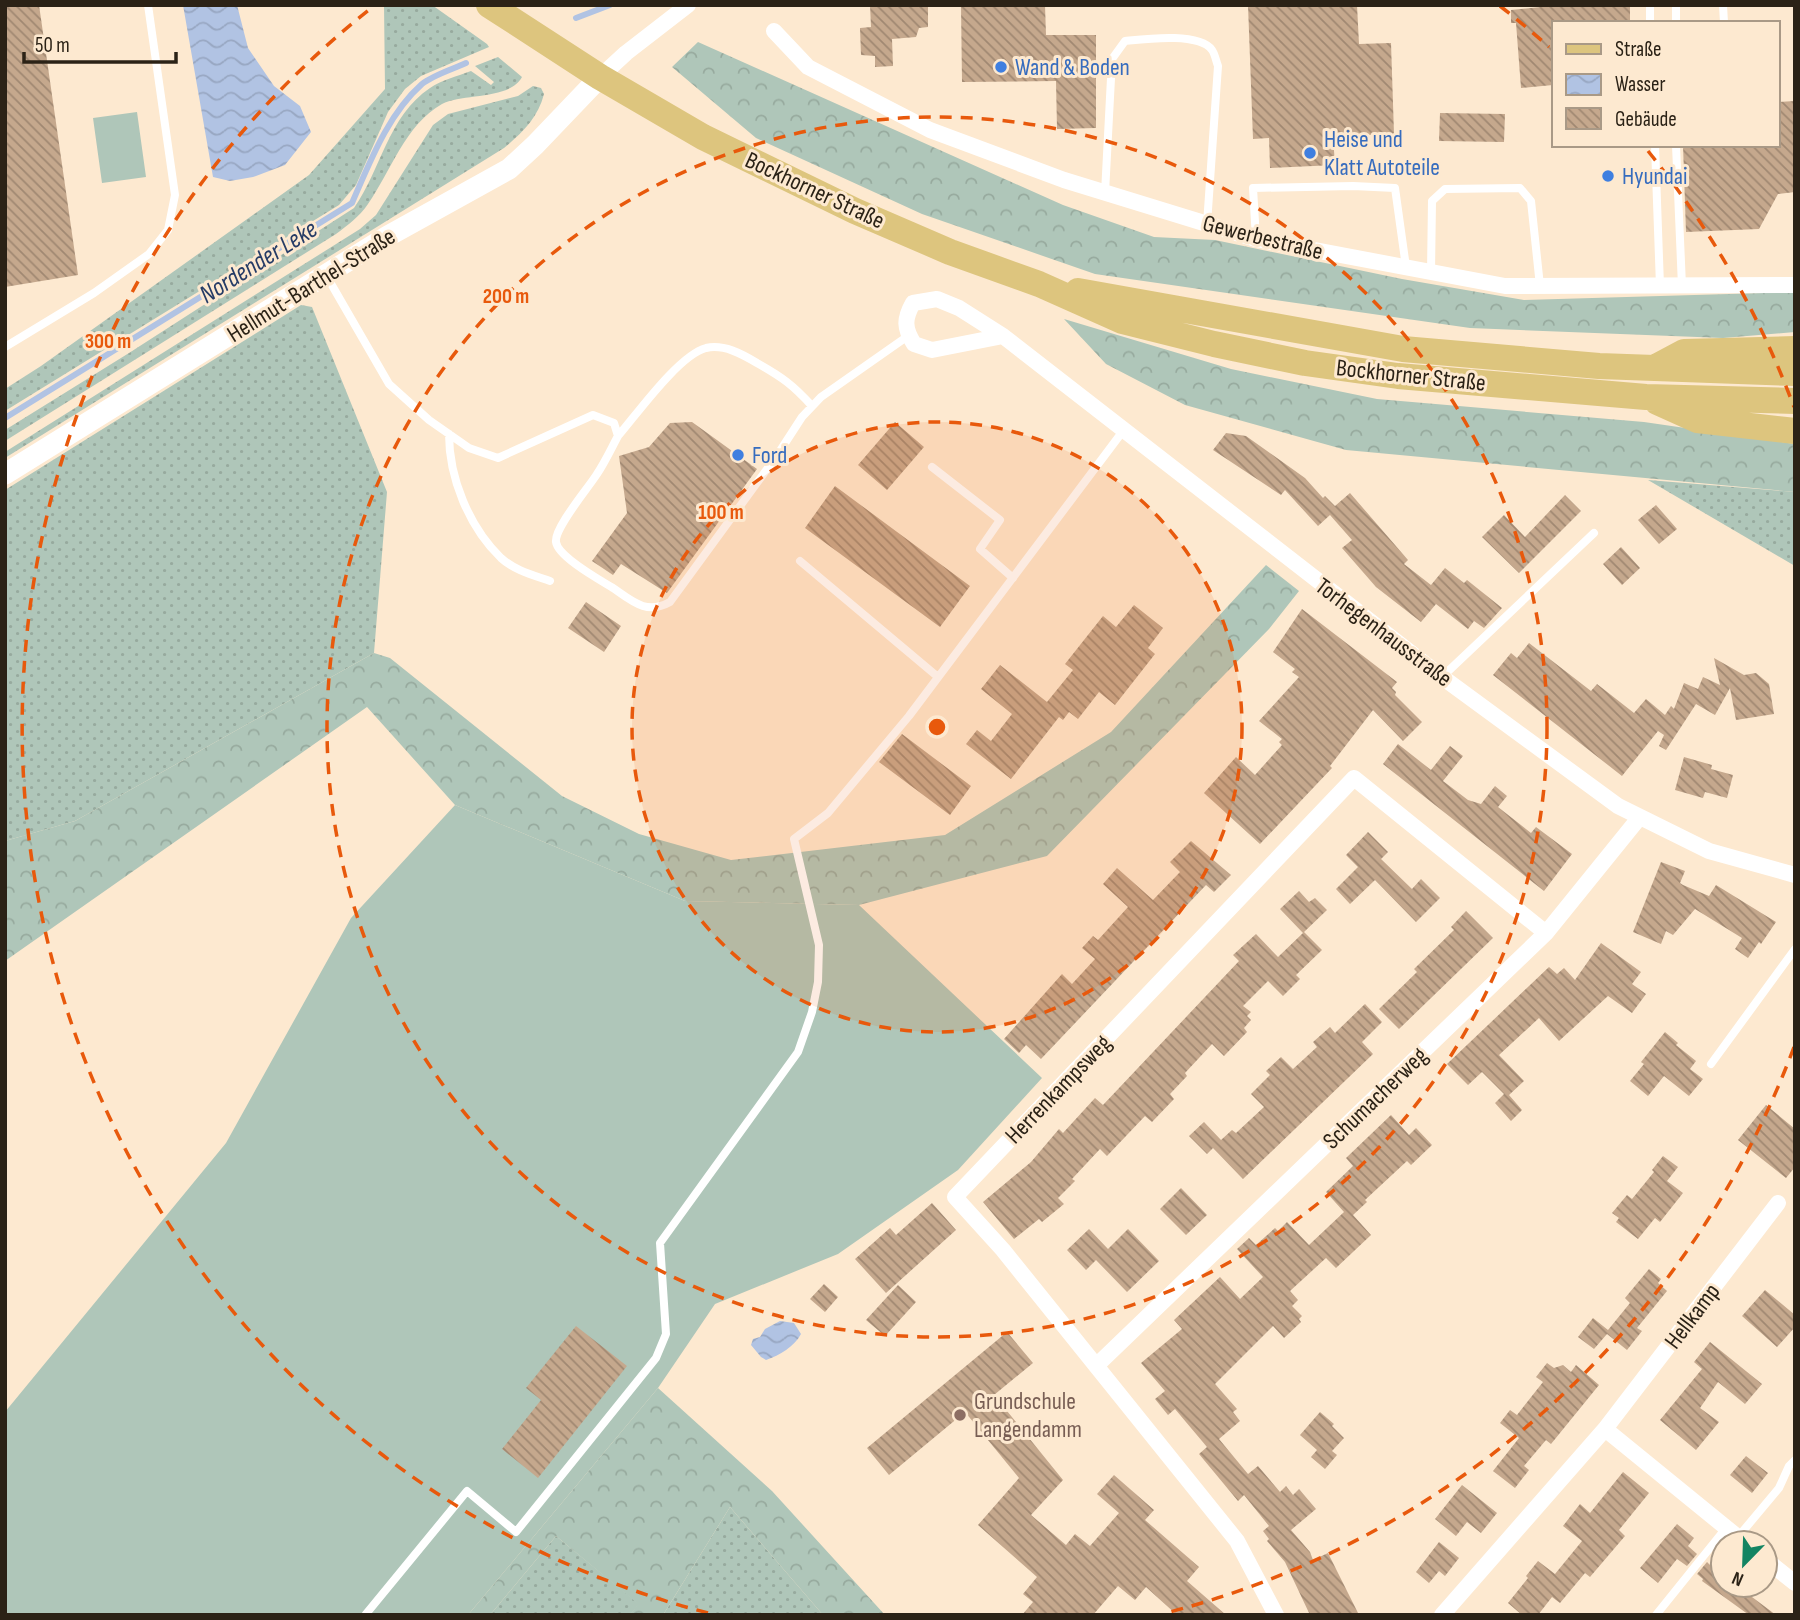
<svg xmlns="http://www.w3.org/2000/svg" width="1800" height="1620" font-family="'Sofia Sans Condensed',sans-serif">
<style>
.grass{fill:url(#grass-dots)}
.forest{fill:url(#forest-crowns)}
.garden{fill:#afc6b9}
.water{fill:url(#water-waves)}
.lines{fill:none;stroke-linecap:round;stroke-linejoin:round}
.stream{stroke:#b1c3e3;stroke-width:6}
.building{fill:url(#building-back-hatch)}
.service{stroke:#fff;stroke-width:8}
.minor{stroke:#fff;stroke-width:16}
.tertiary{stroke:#fff;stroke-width:21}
.primary{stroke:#ddc57e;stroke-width:26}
.ring{fill:none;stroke:#e8590c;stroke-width:3.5;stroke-dasharray:12 9}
.shop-dot{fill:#3f7fe0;stroke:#fde9d0;stroke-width:2.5}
.education-dot{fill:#8d6e63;stroke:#fde9d0;stroke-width:2.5}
.labels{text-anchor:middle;stroke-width:6;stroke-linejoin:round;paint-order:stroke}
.shop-label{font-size:24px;fill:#366cbe;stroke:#fde9d0;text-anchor:start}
.street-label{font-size:24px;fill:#2b2216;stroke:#fde9d0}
.education-label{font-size:24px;fill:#785e54;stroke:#fde9d0;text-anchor:start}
.water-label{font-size:26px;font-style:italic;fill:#263c66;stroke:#fde9d0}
.centre{fill:#e8590c;stroke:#fde9d0;stroke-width:3.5}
.ring-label{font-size:21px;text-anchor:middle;font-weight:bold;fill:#e8590c;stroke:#fde9d0;stroke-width:6;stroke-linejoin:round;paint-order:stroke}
</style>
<defs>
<pattern id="grass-dots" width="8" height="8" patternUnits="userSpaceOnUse" patternTransform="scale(1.75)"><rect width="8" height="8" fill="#afc6b9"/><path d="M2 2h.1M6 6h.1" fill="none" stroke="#97aa9e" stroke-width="1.8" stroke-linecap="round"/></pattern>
<pattern id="forest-crowns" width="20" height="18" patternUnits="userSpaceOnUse" patternTransform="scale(1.75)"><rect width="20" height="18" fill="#afc6b9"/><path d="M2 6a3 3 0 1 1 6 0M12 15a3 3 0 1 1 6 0" fill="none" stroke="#97aa9e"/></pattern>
<pattern id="water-waves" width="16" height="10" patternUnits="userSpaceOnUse" patternTransform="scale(1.75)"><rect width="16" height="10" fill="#b1c3e3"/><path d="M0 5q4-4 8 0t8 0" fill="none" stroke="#98a7c2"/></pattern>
<pattern id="building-back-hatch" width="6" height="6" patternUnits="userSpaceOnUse" patternTransform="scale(1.75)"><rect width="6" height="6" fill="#c5a88d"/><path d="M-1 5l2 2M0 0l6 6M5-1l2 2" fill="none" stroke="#a08872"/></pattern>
</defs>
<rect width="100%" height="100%" fill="#fde9d0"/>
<!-- grass -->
<path class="grass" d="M384,5h48l55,39 2,3 -68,29 -16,13 -17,23 -32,73 -17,20 -334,206v-22l36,-23 268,-191 76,-86z
M498,57l24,20c-12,23 -59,16 -80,27 -37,21 -51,67 -74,100 -9,13 -20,21 -32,30l-331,207v-11l124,-77 225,-145c27,-38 34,-92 76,-120 11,-8 28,-12 41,-17l20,14 3,-3 -19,-16z
M533,86l8,2 3,6c-6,24 -22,39 -40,54l-499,310v-6l355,-223 16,-14 57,-90 15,-11 70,-18z
M301,305l11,2 75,185 -13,161 -299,168 -70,20v-351z
M1648,480l147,12v74z
M730,1507l93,108h-160z
M556,1536l83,68 -9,11h-140z"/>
<!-- forest -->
<path class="forest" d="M698,42l365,163 91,32 61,3 187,39 122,21 271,-8v40l-72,6 -253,-10 -375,-54 -173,-60 -166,-76 -84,-71z
M1064,319l167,50 146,30 267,23 151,22v48l-449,-42 -161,-45 -79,-41z
M1266,565l33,26 -30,38 -222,227 -188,49 -174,-4 -230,-96 -88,-98 -362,254v-120l70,-20 299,-168 16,5 172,138 77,38 92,26 214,-25 166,-103z
M658,1388l114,103 113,124h-62l-93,-108 -67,108h-33l8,-11 -82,-68 -66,79h-22z"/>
<!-- garden -->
<path class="garden" d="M137,112l9,65 -44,6 -9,-65z
M455,805l230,96 174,4 183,173 -84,92 -120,84 -123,50 -57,84 -190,227h-463v-203l221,-269 125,-225z"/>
<!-- water -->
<path class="water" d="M183,5h54l11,43 26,38 26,20 11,26 -26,33 -32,12 -23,4 -17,-4z
M780,1321l14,2 7,11c-7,13 -21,21 -35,26l-5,-3 -10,-12 2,-6 7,-2 5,-8z"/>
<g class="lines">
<!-- stream -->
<path class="stream" d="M576,18l34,-13
M5,418l347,-215c18,-41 36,-89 70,-119 11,-9 31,-15 44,-21"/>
</g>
<!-- building -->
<path class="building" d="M5,5h34l39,270 -73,12z
M870,5h58v22l-9,1 -3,9 -24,2 1,27 -18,1v-11l-14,-1 -1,-27 11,-1z
M961,5h84l1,30h50v93l-39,1 -1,-48 -94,1z
M1248,5h109l2,39 32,-1 3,91 -61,2 2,29 -65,3 -1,-30 -16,1z
M1560,5h70v18h-77v62l-32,3 -5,-65h-5v-13z
M1795,101v91l-17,2 -19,35 -73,3 -3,-87h94v-43z
M1440,113l65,1 -1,28 -65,-1z
M692,422l65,47 -90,124 -46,-29 -8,11 -21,-14 35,-48 -8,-57 30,-9 21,-24z
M895,422l29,25 -37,43 -29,-25z
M1226,433l20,3 59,42 18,20 2,-2 10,10 15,-13 58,67 -4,4 27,21 14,-17 19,15 3,-3 35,28 -18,20 -10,-7 -6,8 -32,-25 -15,18 -45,-35 -34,-39 10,-8 -22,-25 -12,11 -33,-36 -4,5 -68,-45z
M835,486l135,100 -30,41 -135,-99z
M1565,495l16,16 -62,62 -37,-36 22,-22 21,22z
M1656,505l21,24 -18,15 -21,-24z
M1621,547l19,21 -18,17 -19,-21z
M586,602l35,24 -17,26 -36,-24z
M1134,605l29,23 -15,20 7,6 -40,51 -16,-13 -21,27 -9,-7 -6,8 -4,-3 -48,62 -45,-35 11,-14 14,11 21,-27 -31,-25 19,-24 47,37 26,-32 -8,-6 38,-48 13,11z
M1302,609l95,73 -5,6 4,4 -1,3 27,27 -19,19 -30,-31 -43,56 2,2 -72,76 -56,-51 32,-36 19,18 27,-30 -3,-3 3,-3 -23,-18 40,-44 -7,-5 3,-3 -22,-17z
M1529,643l62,48 6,-7 37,29 12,-14 19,16 6,-9 3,3 10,-26 14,6 5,-12 17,8 -6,-27 30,17 12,-2 13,11 5,30 -38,6 -6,-32 -15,27 -19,-11 -30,46 -7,-4 5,-11 -6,-4 -36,45 -129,-101 18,-22 6,5z
M902,734l69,52 -21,29 -71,-53z
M1398,744l33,26 19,-24 13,10 -20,25 25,19 13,4 14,-18 12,10 -9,11 33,26 5,-6 36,27 -28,37 -161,-127z
M1684,757l28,8 -1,4 22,6 -6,23 -22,-6 -2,6 -28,-8z
M1368,832l20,20 -7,7 31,30 9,-10 19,19 -24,24 -41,-42 -25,24 -14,-15 22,-22 -12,-12z
M1191,841l40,34 -17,17 -8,-7 -165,174 -15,-14 -7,8 -15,-14 58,-65 10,10 23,-25 -13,-11 11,-12 5,4 30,-33 -25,-23 14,-16 36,32 27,-28 -10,-10z
M1661,862l24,9 -5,12 3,2 26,11 7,-11 60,37 -15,22 -2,-2 -11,16 -13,-9 7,-11 -47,-29 -22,26 -7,-4 -5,13 -28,-12z
M1299,891l10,11 6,-4 12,12 -23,22 18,18 -26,25 4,4 -17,17 -15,-15 -25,25 8,6 -4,4 4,4 -7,8 3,4 -23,24 -12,-12 -27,29 2,3 -17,18 4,5 -22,23 -7,-6 -38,40 -7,-7 -28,30 3,2 -17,17 6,6 -22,18 -3,-3 -25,20 -31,-37 48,-40 28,-33 4,4 32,-35 8,7 136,-144 -6,-6 23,-21 22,23 25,-24 -23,-24z
M1466,911l27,27 -94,91 -20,-20 38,-37 -3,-3 40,-39 -3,-3z
M1601,943l40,29 -9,12 14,10 -14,19 -24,-17 -49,45 -20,-23 -40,37 25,26 -15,14 13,15 -11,11 -16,-18 9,-9 -22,-22 -14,13 -21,-21 102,-97 8,7 7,-6 11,12z
M1365,1004l17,18 -20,20 11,12 -130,125 -30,-31 -6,6 -18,-18 15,-14 17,18 11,-10 4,3 28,-26 -13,-13 19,-19 -4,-4 15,-14 12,12 24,-22 -4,-5 17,-15 5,6z
M1665,1032l13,11 -2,2 20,16 -6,8 13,10 -14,17 -25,-20 -16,20 -18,-15 14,-17 -3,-2z
M1766,1105l29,24v38l-9,11 -48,-38z
M1391,1115l18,20 7,-7 16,17 -21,20 -4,-4 -42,39 2,2 -14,13 18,20 -35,33 -10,-10 -36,33 8,9 -6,6 10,10 -3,3 2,3 -17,16 -11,-12 -58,58 22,25 -4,3 7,9 -21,18 29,35 10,-8 22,26 6,-6 7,9 6,-6 17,20 -25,21 19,22 3,8 15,-7 31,62h-49l-25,-53 -18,-21 2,-2 -6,-8 6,-5 -25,-31 -6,6 -39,-47 8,-7 -32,-38 -7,6 -13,-16 10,-8 -24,-28 41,-34 -8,-9 46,-43 20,22 23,-22 -26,-28 12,-11 7,7 19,-17 3,3 9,-9 22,23 35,-33 -18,-20 27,-26 -7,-8z
M1663,1156l15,11 -11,14 16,12 -23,29 -5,-4 -17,21 -22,-17 3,-4 -7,-5 15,-18 5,4 22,-27 -2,-2z
M1181,1188l26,27 -21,20 -26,-26z
M932,1203l24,27 -70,63 -31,-34 35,-31 6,7z
M1089,1229l19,20 20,-20 31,32 -32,31 -31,-32 -10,10 -19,-20z
M1649,1269l12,10 -3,4 9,8 -30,37 5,3 -15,19 -20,-16 -13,15 -16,-12 15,-19 15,12 22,-27 -5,-5z
M824,1284l14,13 -13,15 -15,-13z
M898,1285l18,17 -31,34 -19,-16z
M1765,1290l30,25v12l-18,20 -35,-31z
M576,1326l51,40 -89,112 -36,-29 39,-49 -15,-12z
M1007,1332l26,31 -39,32 69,85 -32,35 35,30 9,-11 15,12 29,-33 -22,-19 17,-19 40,35 -9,10 54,47 -12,14 39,34h-49l-31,-28 -11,13 -17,-14 -25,29h-71l11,-13 -10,-8 14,-17 -59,-52 41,-47 -54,-66 -76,63 -22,-27z
M1710,1342l52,42 -17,20 -27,-22 -18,26 19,14 -23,28 -36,-30 42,-51 -8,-7z
M1547,1363l7,5 9,-3 8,7 5,-7 23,20 -48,59 -5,-4 -22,26 5,4 -14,18 -22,-17 26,-33 -19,-15 10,-13 7,5 26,-33 -7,-5z
M1320,1412l14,12 -2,2 12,12 -12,13 5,4 -12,14 -14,-12 6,-7 -17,-15z
M1746,1456l22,17 -16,20 -22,-18z
M1623,1472l26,21 -30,37 6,6 -35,41 -5,-4 -25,30 -8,-6 -14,18h-16l-14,-12 20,-25 -2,-2 12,-15 17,13 27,-33 -19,-15 17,-22 10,9z
M1462,1485l35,28 -16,20 -14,-11 -11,14 -21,-17z
M1677,1524l17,14 -6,8 9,8 -10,12 -10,-7 -19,24 -18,-15z
M1439,1542l20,16 -14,18 -6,-5 -10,12 -13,-11z
M1723,1553v32h13l40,30h-27l-47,-34 1,-2 -6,-5 10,-12 5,5z"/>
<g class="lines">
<!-- service -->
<path class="service" d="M1650,5v18
M1676,5v18
M1723,5l1,18
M1655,145l5,141
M1676,145l6,141
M1105,193l7,-134 13,-18c20,-2 74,-9 87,9 3,4 4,11 6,16l-11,158
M1256,239l-3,-51 100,-2 42,2 11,79
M1431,272l1,-71 13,-12 75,-1 11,13 9,85
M326,275l63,109 40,36 40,28 29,10 95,-43 21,8 4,13c-7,13 -13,26 -21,38 -8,13 -43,54 -41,68 2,15 44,38 57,46 20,14 34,27 57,14l108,-148 24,-37 19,-20 87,-61
M5,347l89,-54 55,-39 19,-24 7,-35 -27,-190
M449,434c0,44 20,93 52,124 13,12 32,17 49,23
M618,436c19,-22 61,-81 88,-88 18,-4 36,6 51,15 25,14 36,22 55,43
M932,467l68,53 -20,29 33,29
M800,561l138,116
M1442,677l152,-144
M1711,1064l84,-115
M1738,1537l41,-49 10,-22 6,-6
M366,1614l101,-123 49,41 140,-174 10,-24 -6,-91 138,-191 14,-40 6,-30 1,-37 -25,-106 34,-26 81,-97 214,-285
M1656,1615l70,-87"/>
<!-- minor -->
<path class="minor" d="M774,31l34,36 122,63 134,50 192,59 249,47 290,-1
M600,77l26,-24 62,-48
M1003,336l-71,14 -18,-6c-10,-16 -10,-25 -1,-41l24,-4 22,9 44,28 439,341 176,129 91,45 86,24
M1096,1366l450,-433 93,-115
M1605,1429l140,114
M1765,1559l30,24
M1276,1615l-39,-74 -234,-291 -48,-53 399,-419 192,155
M1442,1615l163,-186 173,-226"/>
<!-- tertiary -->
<path class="tertiary" d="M5,474l383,-238 121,-67 26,-24 65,-68"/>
<!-- primary -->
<path class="primary" d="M489,5l111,72 103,60 152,74 95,41 89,32 83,37 92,23 91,19 93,13 248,21 149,4
M1078,291l325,58 196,17 196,7
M1654,368l30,-16 111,-3
M1657,402l40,18 98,11"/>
</g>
<!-- distance rings -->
<circle cx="937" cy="727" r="305" fill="#e8590c" fill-opacity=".12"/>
<g class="ring">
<circle cx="937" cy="727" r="305"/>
<circle cx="937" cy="727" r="610"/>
<path d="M1794 1047A915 915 0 0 1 1166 1613M708 1613A915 915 0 0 1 374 6M1500 6A915 915 0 0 1 1549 47M1648 151A915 915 0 0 1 1794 407"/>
</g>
<!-- markers -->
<g class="shop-dot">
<circle cx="1001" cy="67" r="7"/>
<circle cx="1310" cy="153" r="7"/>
<circle cx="1608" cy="176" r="7"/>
<circle cx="738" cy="455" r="7"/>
</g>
<circle class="education-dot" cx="960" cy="1415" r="7"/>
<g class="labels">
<!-- shop labels -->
<g class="shop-label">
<text x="1015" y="75">Wand &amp; Boden</text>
<text x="1324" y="147">Heise und<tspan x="1324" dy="28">Klatt Autoteile</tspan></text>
<text x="1622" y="184">Hyundai</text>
<text x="752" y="463">Ford</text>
</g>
<!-- street labels -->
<g class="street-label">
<text transform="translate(815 190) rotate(25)" y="8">Bockhorner Straße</text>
<text transform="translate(1263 237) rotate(14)" y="8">Gewerbestraße</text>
<text transform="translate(311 285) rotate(-32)" y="8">Hellmut-Barthel-Straße</text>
<text transform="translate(1411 375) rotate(6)" y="8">Bockhorner Straße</text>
<text transform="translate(1384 632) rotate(37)" y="8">Torhegenhausstraße</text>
<text transform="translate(1058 1089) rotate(-46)" y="8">Herrenkampsweg</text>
<text transform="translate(1375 1098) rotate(-44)" y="8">Schumacherweg</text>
<text transform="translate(1692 1316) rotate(-53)" y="8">Hellkamp</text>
</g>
<!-- education labels -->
<g class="education-label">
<text x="974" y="1409">Grundschule<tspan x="974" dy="28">Langendamm</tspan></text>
</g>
<!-- water labels -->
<g class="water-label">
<text transform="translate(258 261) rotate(-32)" y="9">Nordender Leke</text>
</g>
</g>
<circle cx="937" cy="727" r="10" class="centre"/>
<g class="ring-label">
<text x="506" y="303">200 m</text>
<text x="108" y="348">300 m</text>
<text x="721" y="519">100 m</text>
</g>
<!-- border -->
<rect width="1800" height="1620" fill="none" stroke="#2b2216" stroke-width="14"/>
<!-- legend -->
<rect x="1552" y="21" width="228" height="126" fill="#fde9d0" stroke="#a99986" stroke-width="2"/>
<rect x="1566" y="44" width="35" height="10" fill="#ddc57e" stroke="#a99986" stroke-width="2"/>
<text x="1615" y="56" font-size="21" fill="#2b2216">Straße</text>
<rect x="1566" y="74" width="35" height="21" fill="url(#water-waves)" stroke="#a99986" stroke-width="2"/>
<text x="1615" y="91" font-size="21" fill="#2b2216">Wasser</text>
<rect x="1566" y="108" width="35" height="21" fill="url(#building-back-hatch)" stroke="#a99986" stroke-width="2"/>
<text x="1615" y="126" font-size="21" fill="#2b2216">Gebäude</text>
<!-- north arrow -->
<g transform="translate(1744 1564) rotate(203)"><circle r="33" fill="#fde9d0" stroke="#a99986" stroke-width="2"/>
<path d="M0-5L12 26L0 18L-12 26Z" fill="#138462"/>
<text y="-10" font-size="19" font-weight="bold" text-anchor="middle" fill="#2b2216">N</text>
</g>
<!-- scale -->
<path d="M24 52v10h152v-10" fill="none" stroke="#2b2216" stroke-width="3.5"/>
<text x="35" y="52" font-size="21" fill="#2b2216" stroke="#fde9d0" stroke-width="5" paint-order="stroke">50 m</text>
</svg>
